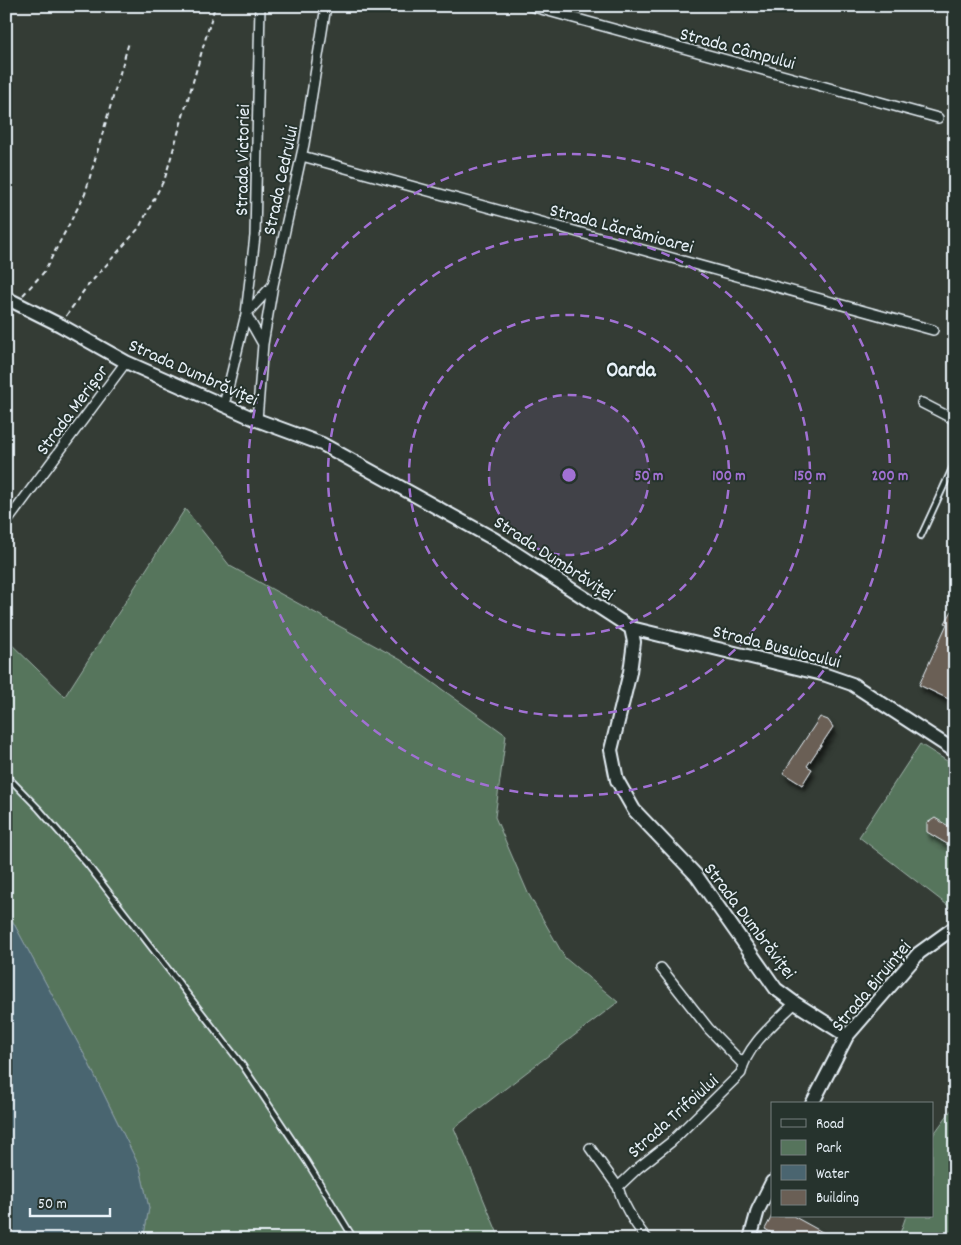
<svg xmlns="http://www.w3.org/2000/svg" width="961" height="1245" font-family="Dekko,sans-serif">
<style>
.green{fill:#56745c;stroke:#9fb2aa}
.water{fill:#4a6570;stroke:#899da6}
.building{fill:#6a5f55;stroke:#e8f1f8;filter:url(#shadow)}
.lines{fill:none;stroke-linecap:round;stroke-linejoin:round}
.service-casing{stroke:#e8f1f8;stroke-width:8}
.minor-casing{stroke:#e8f1f8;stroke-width:12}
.secondary-casing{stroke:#e8f1f8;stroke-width:16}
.path{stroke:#e8f1f8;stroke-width:2;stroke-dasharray:5 4;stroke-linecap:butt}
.service{stroke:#26332d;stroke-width:4.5}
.minor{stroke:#26332d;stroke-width:9}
.secondary{stroke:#26332d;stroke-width:12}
.ring{fill:none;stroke:#a171d3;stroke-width:2.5;stroke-dasharray:9 6}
.labels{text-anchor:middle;stroke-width:4;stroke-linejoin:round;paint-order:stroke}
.street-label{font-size:19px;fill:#e8f1f8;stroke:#26332d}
.quarter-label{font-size:21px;font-weight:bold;fill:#e8f1f8;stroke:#26332d}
.centre{fill:#a171d3;stroke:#26332d;stroke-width:2.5}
.ring-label{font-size:15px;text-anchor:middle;font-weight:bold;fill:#a171d3;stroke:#26332d;stroke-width:4;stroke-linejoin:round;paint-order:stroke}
</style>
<defs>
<filter id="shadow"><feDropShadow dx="3" dy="5.5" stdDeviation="2.5" flood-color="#0009"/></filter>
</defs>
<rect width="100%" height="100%" fill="#343c35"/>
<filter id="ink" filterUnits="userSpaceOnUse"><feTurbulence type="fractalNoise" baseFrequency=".02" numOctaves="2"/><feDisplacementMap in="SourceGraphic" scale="10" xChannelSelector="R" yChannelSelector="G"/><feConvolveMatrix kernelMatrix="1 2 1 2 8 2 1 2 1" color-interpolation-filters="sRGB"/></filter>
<g filter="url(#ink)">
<!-- green -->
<path class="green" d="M185,509l45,57 171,94 105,75 -11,82 33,76 37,65 53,44 -164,126 46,111h-357l6,-31 -9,-40 -54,-110 -80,-149v-270l59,57z
M920,744l35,22v145l-96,-74z
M955,1105v134h-57l8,-23h26v-78l1,-3z"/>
<!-- water -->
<path class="water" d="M6,909l80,149 54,110 9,40 -6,31h-137z"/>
<!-- building -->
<path class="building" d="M955,606v96l-36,-17 28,-61 -2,-1z
M820,717l8,3 5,7 -26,39 5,3 -10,16 -19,-12z
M935,818l20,12v12l-3,5 -25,-15v-9z
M772,1216h21l42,23h-53l-17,-10z"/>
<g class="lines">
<defs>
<path id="service" d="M921,536l34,-74
M6,775l33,34 48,55 156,202 64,96 47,77"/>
<path id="minor" d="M530,6l408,112
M302,156l631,174
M246,314l27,-29
M246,314l17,30
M922,403l33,17
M224,405l22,-91 9,-78 5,-230
M257,420l6,-76 10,-59 31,-141 22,-138
M6,523l120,-161
M661,968l48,61 34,35
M590,1148l28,39c5,18 17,37 29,52
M618,1187l20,-19 33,-26 70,-69c5,-27 35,-51 54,-70"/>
<path id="secondary" d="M6,298l54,27 66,37 131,58 65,24 172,95 137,89 195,47 26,9 103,67
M631,628l3,14 -4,30 -19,78 6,30 17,30 62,65 80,114 19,14 52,33
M812,1104l35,-68 72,-83 36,-26
M750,1239l8,-29 14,-28"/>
</defs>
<!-- service casing -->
<use href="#service" class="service-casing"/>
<!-- minor casing -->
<use href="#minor" class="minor-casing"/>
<!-- secondary casing -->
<use href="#secondary" class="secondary-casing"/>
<!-- path -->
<path class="path" d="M23,295l21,-23 41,-78 44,-152
M66,316l19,-27 54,-61 26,-50 50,-172"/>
<!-- service -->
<use href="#service" class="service"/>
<!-- minor -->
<use href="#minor" class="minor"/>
<!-- secondary -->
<use href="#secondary" class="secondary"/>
</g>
</g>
<!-- distance rings -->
<circle cx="569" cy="475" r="80" fill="#a171d3" fill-opacity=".12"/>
<g class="ring">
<circle cx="569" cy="475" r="80"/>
<circle cx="569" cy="475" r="160"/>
<circle cx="569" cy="475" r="241"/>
<circle cx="569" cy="475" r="321"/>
</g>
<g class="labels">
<!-- street labels -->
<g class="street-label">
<text transform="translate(738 47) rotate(15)" y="7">Strada Câmpului</text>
<text transform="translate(241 160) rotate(-89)" y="7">Strada Victoriei</text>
<text transform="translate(279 180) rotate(-78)" y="7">Strada Cedrului</text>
<text transform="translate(622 227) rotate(15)" y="7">Strada Lăcrămioarei</text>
<text transform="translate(194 371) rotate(24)" y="7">Strada Dumbrăviței</text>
<text transform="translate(71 409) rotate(-53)" y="7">Strada Merișor</text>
<text transform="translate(555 557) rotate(33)" y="7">Strada Dumbrăviței</text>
<text transform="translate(777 645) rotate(14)" y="7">Strada Busuiocului</text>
<text transform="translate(751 920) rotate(53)" y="7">Strada Dumbrăviței</text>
<text transform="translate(870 985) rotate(-50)" y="7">Strada Biruinței</text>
<text transform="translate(672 1115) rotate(-42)" y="7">Strada Trifoiului</text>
</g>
<!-- quarter labels -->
<g class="quarter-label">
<text x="631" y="376">Oarda</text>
</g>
</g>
<circle cx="569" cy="475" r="8" class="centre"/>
<g class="ring-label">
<text x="649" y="480">50 m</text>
<text x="729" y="480">100 m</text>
<text x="810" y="480">150 m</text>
<text x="890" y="480">200 m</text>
</g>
<!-- margin -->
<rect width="961" height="1245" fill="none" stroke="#26332d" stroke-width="25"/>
<rect x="12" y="12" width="936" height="1220" fill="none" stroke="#e8f1f8" stroke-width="2" filter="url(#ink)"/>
<!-- legend -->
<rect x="771" y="1102" width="162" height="115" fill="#26332d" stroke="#747f7e"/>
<rect x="781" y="1119" width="25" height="8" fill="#26332d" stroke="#747f7e"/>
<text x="816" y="1128" font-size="15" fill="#e8f1f8">Road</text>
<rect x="781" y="1140" width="25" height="15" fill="#56745c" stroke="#747f7e"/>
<text x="816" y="1152" font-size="15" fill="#e8f1f8">Park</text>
<rect x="781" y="1165" width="25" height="15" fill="#4a6570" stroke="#747f7e"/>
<text x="816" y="1178" font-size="15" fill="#e8f1f8">Water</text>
<rect x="781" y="1190" width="25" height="15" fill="#6a5f55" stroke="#747f7e"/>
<text x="816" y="1202" font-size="15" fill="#e8f1f8">Building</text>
<!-- scale -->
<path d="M30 1208v8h80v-8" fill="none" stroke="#e8f1f8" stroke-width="2.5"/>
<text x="38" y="1208" font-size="15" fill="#e8f1f8" stroke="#26332d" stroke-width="4" paint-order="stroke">50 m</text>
</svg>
